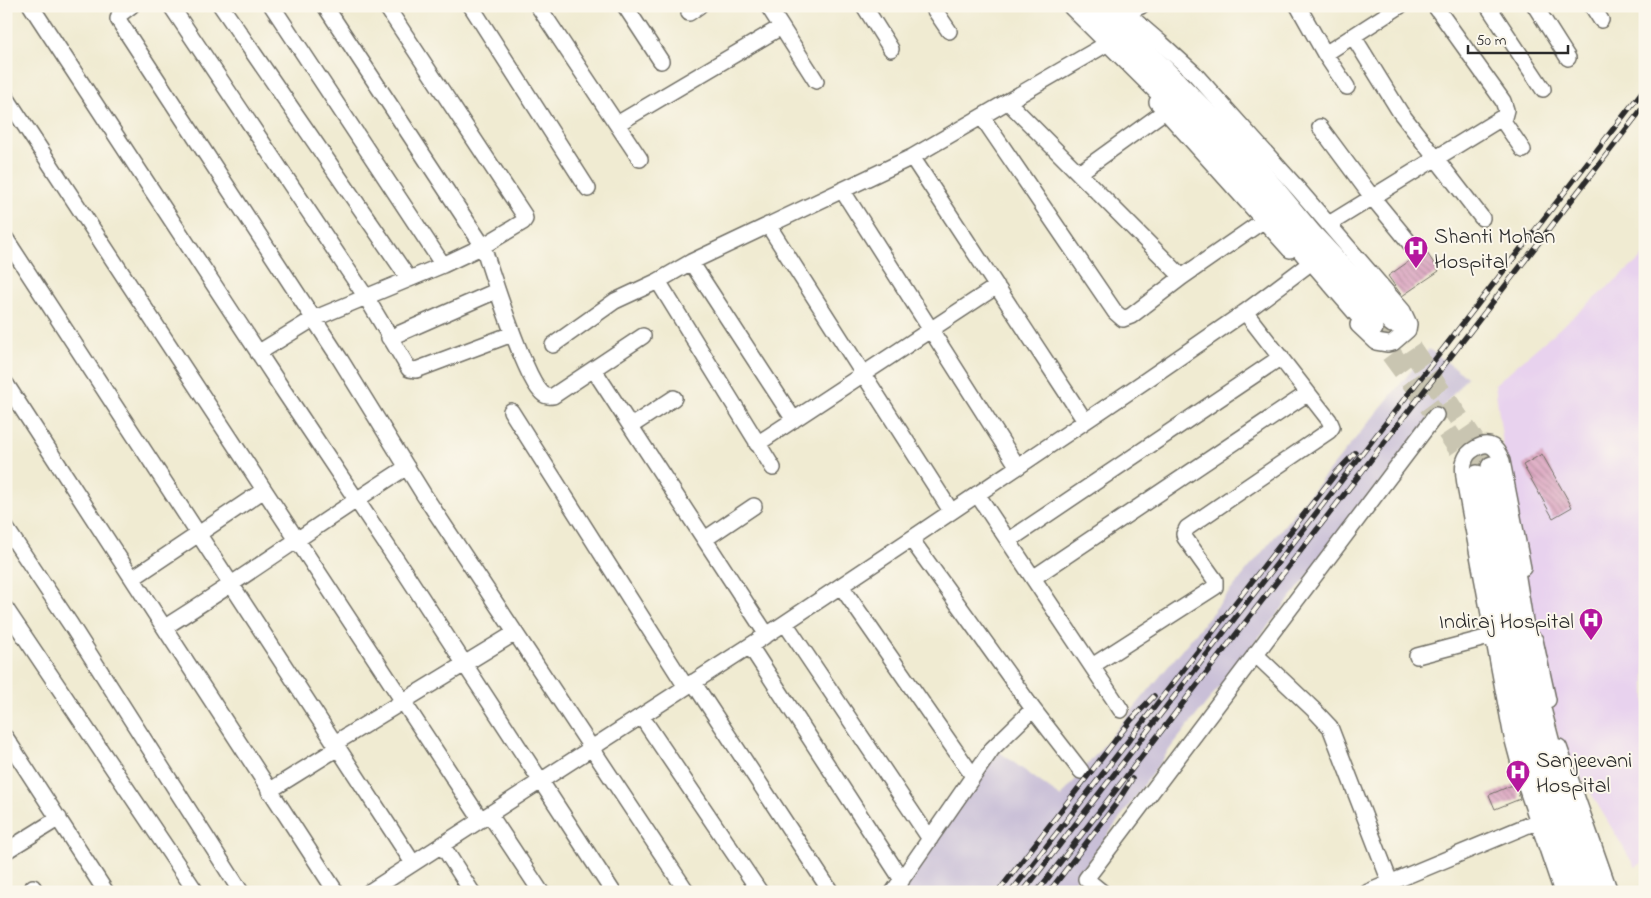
<svg xmlns="http://www.w3.org/2000/svg" width="1651" height="898" font-family="'Indie Flower',sans-serif">
<style>
.built{fill:#e8d2ee}
.railway{fill:#c9bfd7}
.building{fill:url(#building-back-hatch)}
.lines{fill:none;stroke-linecap:round;stroke-linejoin:round}
.secondary-tunnel{stroke:#c9c5b1;stroke-width:21;stroke-dasharray:21 11;stroke-linecap:butt}
.street-casing{stroke:#706e65;stroke-width:18}
.secondary-casing{stroke:#706e65;stroke-width:24}
.street{stroke:#fff;stroke-width:15}
.secondary{stroke:#fff;stroke-width:21}
.rail-casing{stroke:#2b2b2b;stroke-width:5.5}
.rail{stroke:#fbf7ec;stroke-width:4;stroke-dasharray:11;stroke-linecap:butt}
.labels{text-anchor:middle;stroke-width:4;stroke-linejoin:round;paint-order:stroke}
.poi-label{font-size:22px;fill:#2b2b2b;stroke:#fbf7ec;text-anchor:start}
</style>
<defs>
<pattern id="building-back-hatch" width="6" height="6" patternUnits="userSpaceOnUse" patternTransform="scale(1.25)"><rect width="6" height="6" fill="#daa3bf"/><path d="M-1 5l2 2M0 0l6 6M5-1l2 2" fill="none" stroke="#b1859b"/></pattern>
</defs>
<rect width="100%" height="100%" fill="#fbf7ec"/>
<filter id="ink" filterUnits="userSpaceOnUse"><feTurbulence type="fractalNoise" baseFrequency=".02" numOctaves="2"/><feDisplacementMap in="SourceGraphic" scale="10" xChannelSelector="R" yChannelSelector="G"/><feConvolveMatrix kernelMatrix="1 2 1 2 8 2 1 2 1" color-interpolation-filters="sRGB"/></filter>
<filter id="wash" filterUnits="userSpaceOnUse"><feTurbulence type="fractalNoise" baseFrequency=".0096" numOctaves="4" result="noise"/><feDisplacementMap in="SourceGraphic" scale="20" xChannelSelector="R" yChannelSelector="G"/><feGaussianBlur stdDeviation="1.12" result="paint"/><feColorMatrix in="noise" values="0 0 0 0 0 0 0 0 0 0 0 0 0 0 0 0 0 1.4 0 .05"/><feComposite in="paint" operator="in"/></filter>
<g filter="url(#wash)">
<rect width="100%" height="100%" fill="#f0ebd2"/>
<!-- built -->
<path class="built" d="M1645,255v607l-10,5 -76,-127 -43,-197 -21,-159z"/>
<!-- railway -->
<path class="railway" d="M1429,349l38,28 -295,369 -98,136 13,10h-196l107,-141 63,46z"/>
<g id="blocks">
<!-- building -->
<path class="building" d="M1425,250l14,21 -37,25 -14,-20z
M1542,454l30,53 -19,11 -30,-53z
M1515,784l5,15 -25,10 -6,-14z"/>
</g>
</g>
<g filter="url(#ink)">
<use href="#blocks" fill-opacity="0" stroke="#706e65" stroke-width="1"/>
<g class="lines">
<!-- secondary-tunnel -->
<path class="secondary-tunnel" d="M1393,322l99,145
M1372,328l64,87 41,61"/>
<defs>
<path id="street" d="M31,6l250,381 125,187 207,318
M131,6l-12,9 -1,4 3,5 219,335 84,136 263,397
M171,6l195,291 43,72 7,1 96,-36
M221,6l188,273
M272,6l171,259
M325,6l158,240c12,38 24,76 40,113 5,11 10,25 19,34 3,3 6,4 11,3l90,-60
M471,6l117,183
M538,6l102,153
M625,6l36,55
M768,6l48,75
M864,6l27,43
M932,6l17,25
M1118,6l43,37 33,30 105,117 104,121 6,13 -1,6 -15,13 -5,1 -12,-2 -18,-17
M1298,6l27,48 22,33
M1435,6l68,95 3,9 -3,11 20,29
M1488,6l55,83
M1535,6l33,52
M1592,6l9,14
M689,13l10,-7
M1126,13l15,-7
M1353,36l47,76 82,106
M1325,54l75,-48
M6,97l475,723
M1008,102l174,175
M1157,102l133,148
M982,117l133,195 8,7 8,-3 51,-39 82,-57
M617,124l164,-97
M1320,127l52,70 41,50
M912,157l173,264
M1079,173l86,-62
M842,190l176,277
M1329,224l174,-107
M768,225l183,286
M6,239l407,624
M691,262l103,158
M658,281l115,187
M389,338l107,-47
M553,345l62,-44 43,-20 33,-19 221,-105 191,-111
M258,353l55,-34 130,-54 40,-19 40,-24 2,-3 -1,-4 -138,-209
M594,370l173,265
M6,384l330,508
M511,411l175,276
M631,426l43,-28
M757,444l240,-158
M977,494l144,216
M6,528l65,97 170,267
M705,539l49,-33
M911,539l122,170 48,62
M1008,541l273,-184
M1523,568l-21,-107c-5,-13 -12,-21 -26,-13 -7,4 -10,7 -12,15 -2,9 1,19 2,28l46,246 11,41 39,114
M133,578l131,-88
M1033,578l275,-185
M841,586l132,190
M6,609l190,283
M785,623l145,216
M165,627c82,-51 160,-108 242,-160
M1535,640l13,60
M750,646l152,234
M1255,654l59,56 16,17 60,155
M1417,656l76,-20
M1092,666l123,-79v-7l-30,-42 -1,-4 3,-6 142,-97 3,-4 -3,-7 -84,-108
M693,682l138,210
M641,716l119,176
M6,738l100,154
M335,743l180,-110
M1559,747l51,145
M269,791l69,-43
M490,815l51,77
M442,845l30,47
M6,851l53,-33
M33,887l3,5
M369,892l413,-267 129,-86 234,-158 100,-69 60,-45
M893,892l99,-143 41,-40
M1102,892l-16,-13 350,-464
M1368,892l170,-71"/>
<path id="secondary" d="M1074,6l146,145 89,106 6,5 57,66
M1100,6l134,135 77,93 82,88
M1492,467l22,105 16,99 37,141 30,80
M1477,476c15,84 27,171 48,254 15,55 36,108 54,162"/>
</defs>
<!-- street casing -->
<use href="#street" class="street-casing"/>
<!-- secondary casing -->
<use href="#secondary" class="secondary-casing"/>
<!-- street -->
<use href="#street" class="street"/>
<!-- secondary -->
<use href="#secondary" class="secondary"/>
<defs>
<path id="rail" d="M998,892l133,-172 23,-24
M1011,892l325,-419 19,-20
M1023,892l622,-804
M1037,892l608,-787
M1049,892l67,-88 16,-25"/>
</defs>
<!-- rail casing -->
<use href="#rail" class="rail-casing"/>
<!-- rail -->
<use href="#rail" class="rail"/>
</g>
</g>
<!-- icons -->
<defs>
<symbol id="hospital-pin" viewBox="-11 -11 22 30"><path d="M0 17L-7.5 6A9.5 9.5 0 1 1 7.5 6Z" fill="#b5179e" stroke="#fbf7ec"/><path d="M-5-5h3v3.5h4V-5h3V5h-3V1.5h-4V5h-3Z" fill="#fff"/></symbol>
</defs>
<g fill-rule="evenodd">
<use href="#hospital-pin" x="1402" y="234" width="28" height="38"/>
<use href="#hospital-pin" x="1577" y="606" width="28" height="38"/>
<use href="#hospital-pin" x="1504" y="758" width="28" height="38"/>
</g>
<g class="labels">
<!-- poi labels -->
<g class="poi-label">
<text x="1434" y="243">Shanti Mohan<tspan x="1434" dy="25">Hospital</tspan></text>
<text x="1574" y="628" text-anchor="end">Indiraj Hospital</text>
<text x="1536" y="767">Sanjeevani<tspan x="1536" dy="25">Hospital</tspan></text>
</g>
</g>
<!-- margin -->
<rect width="1651" height="898" fill="none" stroke="#fbf7ec" stroke-width="25"/>
<!-- scale -->
<path d="M1468 45v8h100v-8" fill="none" stroke="#2b2b2b" stroke-width="2.5"/>
<text x="1476" y="45" font-size="15" fill="#2b2b2b" stroke="#fbf7ec" stroke-width="4" paint-order="stroke">50 m</text>
</svg>
